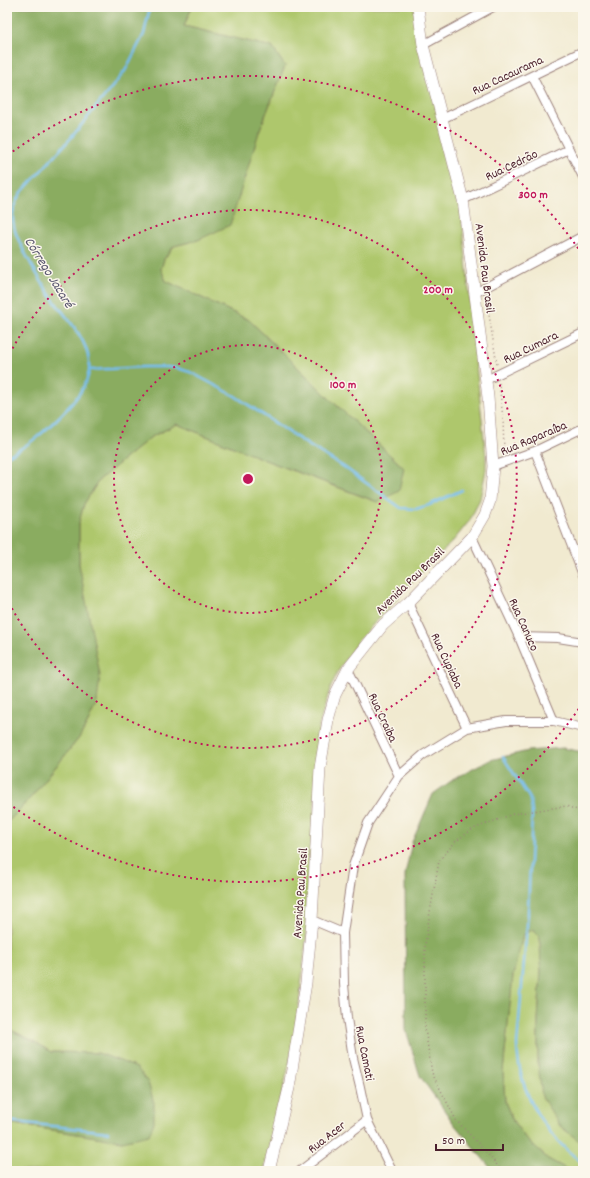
<svg xmlns="http://www.w3.org/2000/svg" width="590" height="1178" font-family="Dekko,sans-serif">
<style>
.green{fill:#aec76c;stroke:#7c734c}
.forest{fill:#8aac60;stroke:#6a6646}
.lines{fill:none;stroke-linecap:round;stroke-linejoin:round}
.stream{stroke:#76bded;stroke-width:2.5}
.street-casing{stroke:#9e847e;stroke-width:10}
.secondary-casing{stroke:#9e847e;stroke-width:12}
.path{stroke:#9e847e;stroke-width:1.5;stroke-dasharray:1 3;stroke-linecap:butt}
.street{stroke:#fff;stroke-width:8}
.secondary{stroke:#fff;stroke-width:11}
.ring{fill:none;stroke:#c2185b;stroke-width:2;stroke-dasharray:2 4}
.labels{text-anchor:middle;stroke-width:3;stroke-linejoin:round;paint-order:stroke}
.street-label{font-size:13px;fill:#4a1f2b;stroke:#fbf7ec}
.water-label{font-size:14px;font-style:italic;fill:#59566f;stroke:#fbf7ec}
.centre{fill:#c2185b;stroke:#fbf7ec;stroke-width:2}
.ring-label{font-size:12px;text-anchor:middle;font-weight:bold;fill:#c2185b;stroke:#fbf7ec;stroke-width:3;stroke-linejoin:round;paint-order:stroke}
</style>
<rect width="100%" height="100%" fill="#fbf7ec"/>
<filter id="ink" filterUnits="userSpaceOnUse"><feTurbulence type="fractalNoise" baseFrequency=".025" numOctaves="2"/><feDisplacementMap in="SourceGraphic" scale="8" xChannelSelector="R" yChannelSelector="G"/><feConvolveMatrix kernelMatrix="1 2 1 2 8 2 1 2 1" color-interpolation-filters="sRGB"/></filter>
<filter id="wash" filterUnits="userSpaceOnUse"><feTurbulence type="fractalNoise" baseFrequency=".012" numOctaves="4" result="noise"/><feDisplacementMap in="SourceGraphic" scale="16" xChannelSelector="R" yChannelSelector="G"/><feGaussianBlur stdDeviation="0.9" result="paint"/><feColorMatrix in="noise" values="0 0 0 0 0 0 0 0 0 0 0 0 0 0 0 0 0 1.4 0 .05"/><feComposite in="paint" operator="in"/></filter>
<g filter="url(#wash)">
<rect width="100%" height="100%" fill="#f1ead0"/>
<!-- green -->
<path class="green" d="M192,7h222l47,199 15,159 10,91v14l-6,29 -10,21 -16,20 -41,41 -56,61 -20,31 -7,16 -11,37 -10,190 -14,123 -31,132h-257v-48l115,18 -24,-88 -47,-1 -16,-10 -28,-14v-205l25,-27 47,-58 9,-16 9,-20 -13,-106 -5,-32v-42l5,-18 15,-24 52,-43 26,-13 88,36 112,42 27,-34 -73,-68 -82,-80 -83,-39 -5,-12 3,-10 10,-13 24,-6 62,-111 25,-63 -13,-19 -88,-21z
M534,929l6,9 1,33 -3,50v42l39,76 6,5v27h-13l-22,-12 -21,-19 -14,-19 -8,-19 -2,-30 10,-97 10,-40z"/>
<!-- forest -->
<path class="forest" d="M7,7h100l7,2v-2h78l-8,19 88,21 13,19 -25,63 -30,96 -32,15 -24,6 -10,13 -3,10 5,12 83,39 82,80 73,68 -5,23 -21,11 -113,-42 -88,-36 -26,13 -52,43 -15,24 -5,18v42l21,111 -3,27 -9,20 -9,16 -47,58 -25,27z
M563,748l20,4v392l-23,-18 -18,-29 -4,-33v-43l3,-50 -1,-33 -6,-9 -11,6 -10,40 -10,97 2,30 8,19 14,19 21,19 22,12h-77l-39,-47 -34,-48 -14,-46 -1,-155 7,-33 21,-48 21,-15 36,-19 38,-9z
M7,1028l28,14 16,10 47,1 22,8 17,7 11,14 6,21v19l-5,13 -27,6 -115,-18z"/>
<g class="lines">
<!-- stream -->
<path class="stream" d="M89,370l55,-3h22l11,1 13,4 45,24 73,49 36,22 57,41 15,1 13,-4 33,-15
M7,456c23,-11 37,-24 55,-42 11,-11 25,-27 27,-43 3,-27 -19,-49 -34,-69 -9,-12 -16,-25 -24,-38 -13,-24 -27,-44 -11,-70l50,-55 55,-68 19,-37 6,-27
M503,757l26,40 2,6 1,11 -4,99 -11,132c2,48 27,90 66,118
M7,1121l101,11"/>
</g>
</g>
<g filter="url(#ink)">
<g class="lines">
<defs>
<path id="street" d="M423,45l70,-38
M532,76l51,101
M442,119l141,-68
M463,200l106,-51
M475,293l108,-57
M486,380l97,-47
M535,451l48,124
M493,466l42,-15 48,-23
M472,537l47,100 35,84
M408,603l59,125
M519,637l39,1 25,4
M348,669l51,107
M312,920l31,13
M300,1171l67,-51
M392,1171l-25,-51 -7,-33 -7,-29 -6,-40 -3,-34 -1,-51 10,-67 15,-43 31,-47 24,-21 44,-27 39,-7h48l29,7"/>
<path id="secondary" d="M269,1171l20,-83 17,-105 6,-63 8,-152 8,-48 7,-25 13,-26 35,-44 25,-22 64,-66 13,-22 5,-14 3,-35 -5,-69 -25,-197 -40,-155 -5,-38"/>
</defs>
<!-- street casing -->
<use href="#street" class="street-casing"/>
<!-- secondary casing -->
<use href="#secondary" class="secondary-casing"/>
<!-- path -->
<path class="path" d="M486,296l11,69
M499,383l4,35 1,35
M502,1171l-15,-18 -31,-33 -24,-47 -7,-44v-84l5,-33 9,-51 17,-20 17,-12 40,-15 53,-8 17,6"/>
<!-- street -->
<use href="#street" class="street"/>
<!-- secondary -->
<use href="#secondary" class="secondary"/>
</g>
</g>
<!-- distance rings -->
<g class="ring">
<circle cx="248" cy="479" r="134"/>
<path d="M7 359A269 269 0 1 1 7 599"/>
<path d="M582 704A403 403 0 0 1 8 803M8 155A403 403 0 0 1 582 254"/>
</g>
<g class="labels">
<!-- street labels -->
<g class="street-label">
<text transform="translate(507 74) rotate(-25)" y="5">Rua Cacaurama</text>
<text transform="translate(511 164) rotate(-26)" y="5">Rua Cedrão</text>
<text transform="translate(486 268) rotate(83)" y="5">Avenida Pau Brasil</text>
<text transform="translate(530 346) rotate(-26)" y="5">Rua Cumara</text>
<text transform="translate(533 437) rotate(-23)" y="5">Rua Raparaíba</text>
<text transform="translate(409 580) rotate(-44)" y="5">Avenida Pau Brasil</text>
<text transform="translate(525 624) rotate(66)" y="5">Rua Canuco</text>
<text transform="translate(448 660) rotate(65)" y="5">Rua Cupiaba</text>
<text transform="translate(384 717) rotate(65)" y="5">Rua Craiba</text>
<text transform="translate(299 893) rotate(-86)" y="5">Avenida Pau Brasil</text>
<text transform="translate(366 1053) rotate(79)" y="5">Rua Camati</text>
<text transform="translate(326 1136) rotate(-38)" y="5">Rua Acer</text>
</g>
<!-- water labels -->
<g class="water-label">
<text transform="translate(50 272) rotate(58)" y="5">Córrego Jacaré</text>
</g>
</g>
<circle cx="248" cy="479" r="6" class="centre"/>
<g class="ring-label">
<text x="533" y="198">300 m</text>
<text x="438" y="293">200 m</text>
<text x="343" y="388">100 m</text>
</g>
<!-- margin -->
<rect width="590" height="1178" fill="none" stroke="#fbf7ec" stroke-width="24"/>
<!-- scale -->
<path d="M436 1144v6h67v-6" fill="none" stroke="#4a1f2b" stroke-width="2"/>
<text x="442" y="1144" font-size="12" fill="#4a1f2b" stroke="#fbf7ec" stroke-width="3" paint-order="stroke">50 m</text>
</svg>
